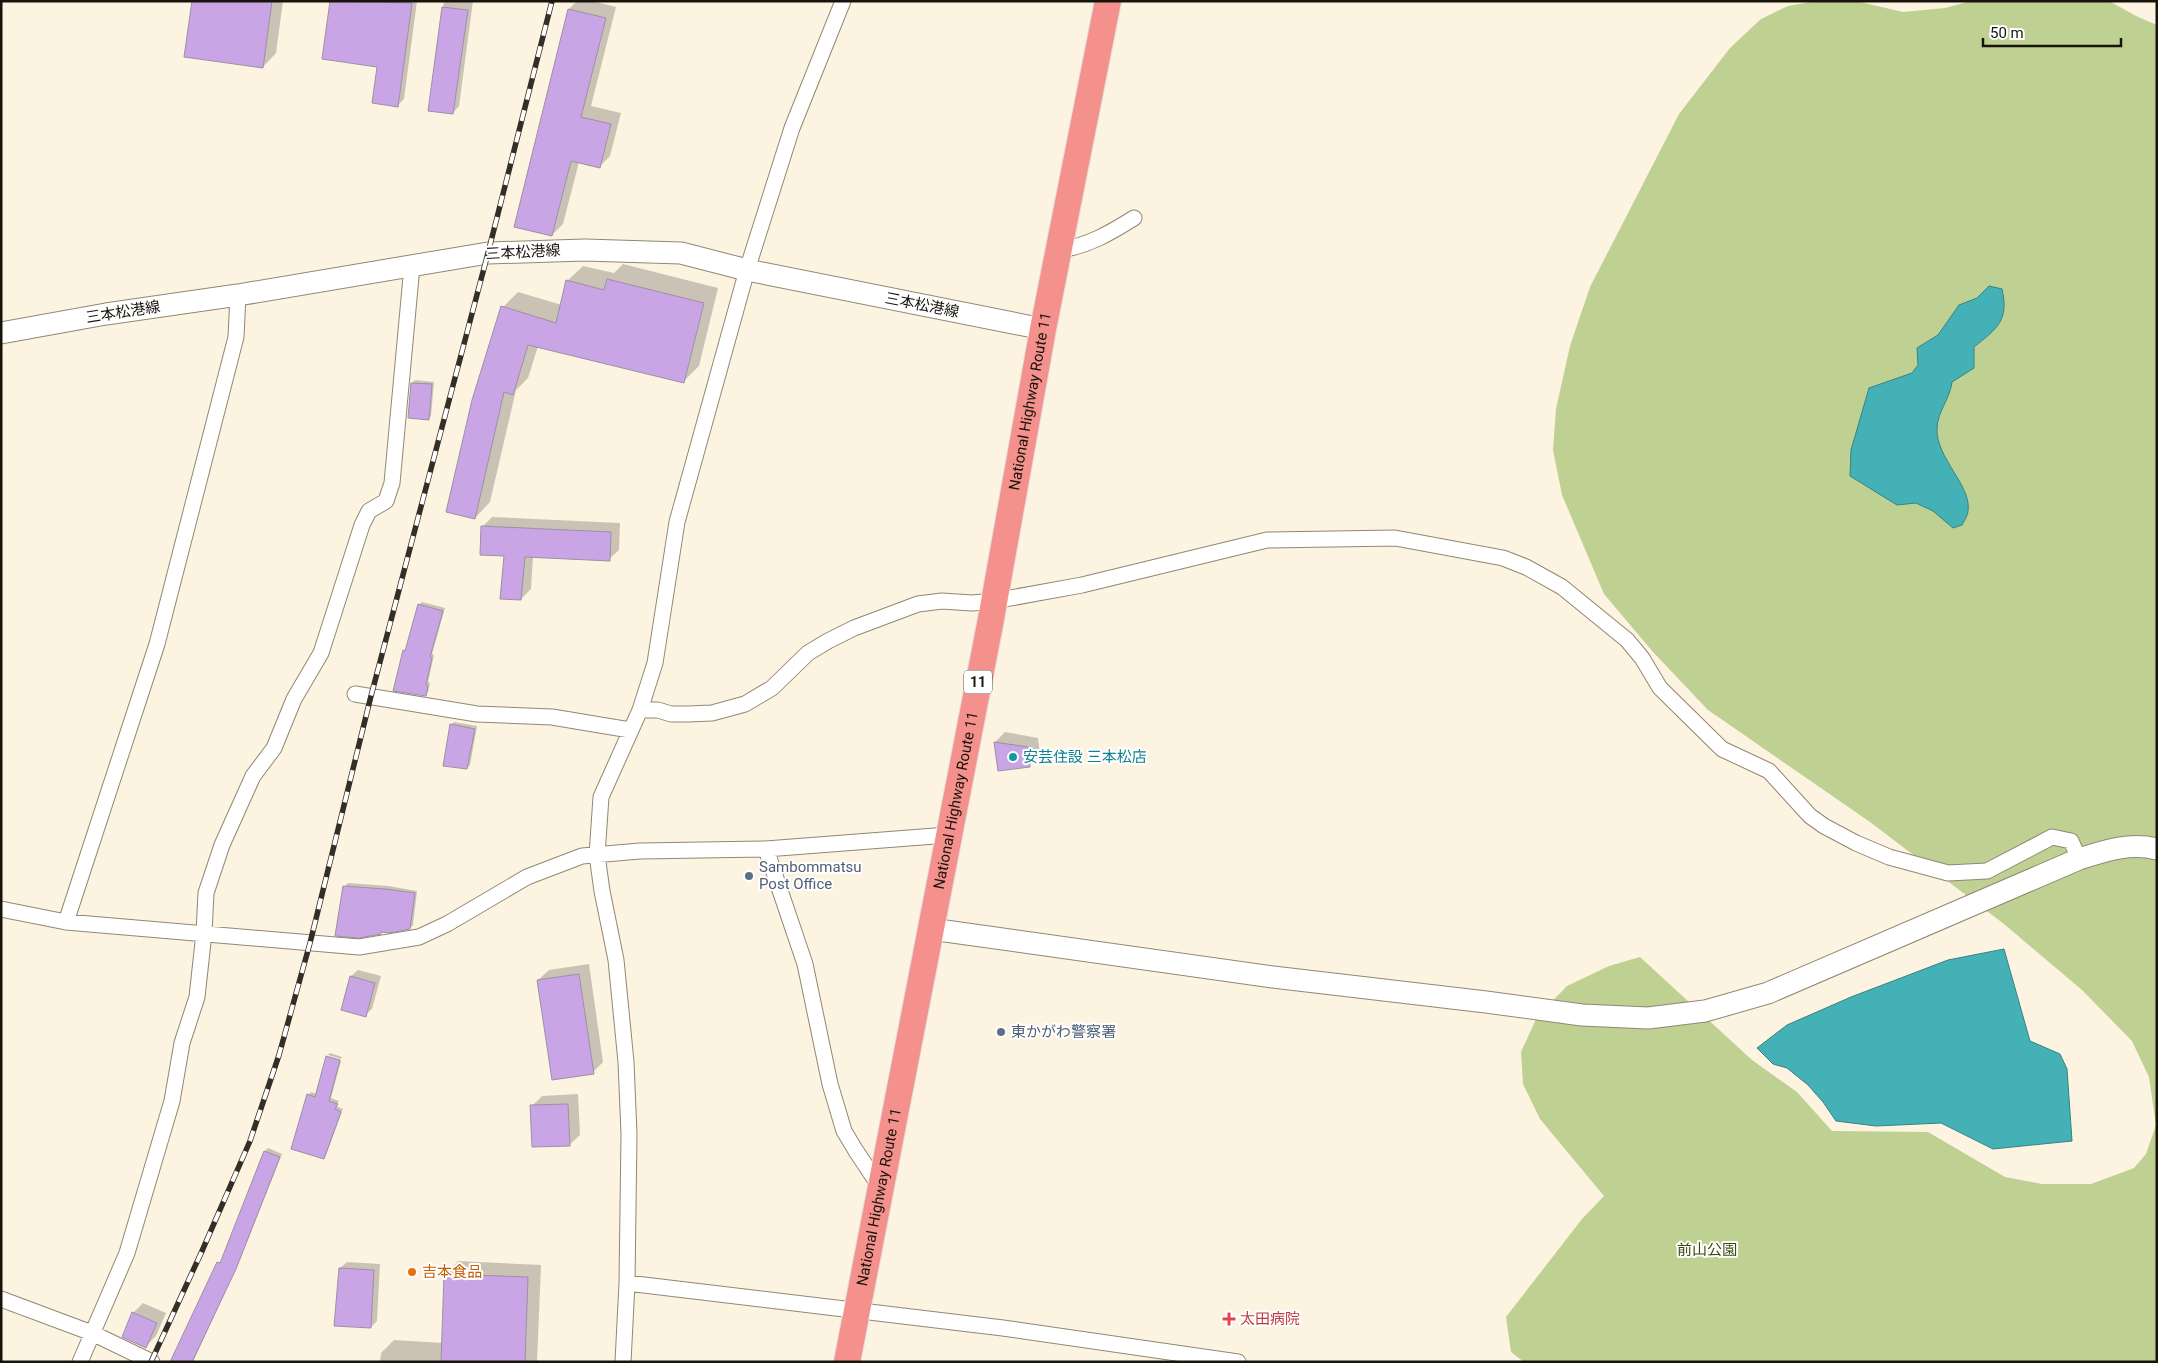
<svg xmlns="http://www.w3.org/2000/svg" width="2158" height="1363" font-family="Roboto,'Noto Sans JP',sans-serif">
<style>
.green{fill:#bfd093}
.water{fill:#44b1b7;stroke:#378284}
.shadow{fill:#0003}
.building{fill:#c9a5e5;stroke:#9b90a5}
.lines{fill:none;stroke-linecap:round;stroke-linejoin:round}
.street-casing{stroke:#928773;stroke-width:17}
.secondary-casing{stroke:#928773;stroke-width:23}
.highway-casing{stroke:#dfdedd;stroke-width:28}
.street{stroke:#fff;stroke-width:15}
.secondary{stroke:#fff;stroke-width:21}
.highway{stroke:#f5918c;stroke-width:26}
.rail-casing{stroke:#342f26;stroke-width:5.5}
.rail{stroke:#fff;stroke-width:4;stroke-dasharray:11;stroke-linecap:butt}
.culture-dot{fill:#0f9aa8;stroke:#fff;stroke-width:2}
.service-dot{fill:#5c6f8a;stroke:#fff;stroke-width:2}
.food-dot{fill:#e8710a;stroke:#fff;stroke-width:2}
.health-dot{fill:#e0444e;stroke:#fff;stroke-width:2}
.labels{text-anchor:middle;stroke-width:4;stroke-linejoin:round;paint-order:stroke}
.shield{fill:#fff;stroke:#5d5a55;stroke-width:1}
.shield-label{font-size:14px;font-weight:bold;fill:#18140c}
.street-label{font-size:15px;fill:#18140c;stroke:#fff}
.culture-label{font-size:15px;fill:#0d838f;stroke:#fff;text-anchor:start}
.service-label{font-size:15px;fill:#4e5e75;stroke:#fff;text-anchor:start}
.park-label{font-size:15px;fill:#3b4712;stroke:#fff}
.food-label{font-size:15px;fill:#c56008;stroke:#fff;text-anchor:start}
.health-label{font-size:15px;fill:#be3a42;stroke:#fff;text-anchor:start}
</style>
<rect width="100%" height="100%" fill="#fdf3e1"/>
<!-- green -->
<path class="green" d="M1817,1l43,1 43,10 42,-4 26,-7h138l29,16 19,8v1337h-633l-13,-10 -5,-35 76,-98 22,-23 -64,-77 -17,-35 -2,-32 16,-35 30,-31 42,-20 31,-9 112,103 45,32 35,39 96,1 77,45 37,7h49l43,-16 12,-14 10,-29 -7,-48 -17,-36 -50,-51 -78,-66 -134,-102 -162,-112 -55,-58 -49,-58 -42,-99 -9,-45 3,-41 14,-63 20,-59 89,-173 51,-66 31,-29 27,-13z"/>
<!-- water -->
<path class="water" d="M1989,286l13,3c7,31 -4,39 -28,58v21l-22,14c-2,17 -15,30 -15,47 -1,29 35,57 31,82 0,4 -4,10 -6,14l-9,3 -20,-17 -17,-8 -19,2 -47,-29 1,-26 18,-62 43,-15 6,-8 -1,-17 21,-13 21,-30 18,-7z
M2004,949l26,92 30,13 7,15 5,72 -79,8 -52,-26 -65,3 -40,-5 -13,-19 -15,-17 -21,-17 -14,-4 -16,-16 30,-23 64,-28 97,-37z"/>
<!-- shadow -->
<path class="shadow" d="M193,1h90l-7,52 -13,14z
M331,1h86l-13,98 -7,7 -19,-40z
M444,1h29l-14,105 -6,7 -24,-3z
M577,1h15l24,6 -25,99 30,7 -11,43 -11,11 -20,-5 -16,62 -11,11 17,-226z
M623,264l95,24 -19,78 -16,16 -145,-36 -10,32 -12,12 -26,112 -15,16 28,-211 15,-15 44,13 5,-24 16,-15 31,7z
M415,380l19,2 -3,34 -3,3 -16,-36z
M492,517l128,6 -1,27 -10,9 -76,-3 -2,33 -10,10 -16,-44 -23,-28z
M422,602l23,6 -13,46 2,1 -6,27 2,1 -2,9 -3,3 -21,-44 3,-3 12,-43z
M454,722l23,4 -7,39 -3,3 -16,-43z
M1005,732l33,6 2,17 -10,10 -35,-23z
M348,883l40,3 29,5 -4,34 -3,3 -27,2 -2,3 -36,-47z
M589,964l14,98 -10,10 -55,-92 11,-10z
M358,970l23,6 -9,33 -7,6 -23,-6 9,-33z
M330,1053l12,4 -1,2 -13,-4z
M327,1056l14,5 -10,37 8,3 -3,5 7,3 -17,46 -3,3 -15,-63 3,-3 6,2z
M578,1094l2,41 -11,10 -37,-39 10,-10z
M268,1148l14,6 -43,108 -46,100h-21l46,-99 4,-3 43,-109z
M458,1261l83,4 -4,97h-157l1,-9 13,-13 49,3 3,-69z
M347,1262l33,2 -3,57 -6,6 -31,-59z
M143,1303l23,10 -10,23 -10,10 -13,-33z"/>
<!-- building -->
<path class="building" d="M192,1h80l-9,67 -79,-11z
M330,1l82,2 -14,104 -26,-4 5,-36 -55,-8z
M442,7l26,3 -15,104 -25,-3z
M568,9l38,9 -25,99 30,7 -11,44 -29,-7 -19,75 -38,-9z
M607,279l97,24 -20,80 -156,-38 -15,50 -9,-3 -29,127 -29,-7 26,-112 29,-94 55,17 10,-43 38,10z
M411,383l21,1 -3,36 -21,-2z
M481,526l130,6 -1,29 -85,-4 -4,43 -21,-1 4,-43 -24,-1z
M418,604l25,7 -13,46 2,1 -6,27 2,1 -2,10 -33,-5 10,-41 2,1z
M450,724l25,5 -8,40 -24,-3z
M994,742l34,5 2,20 -32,4z
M343,886l42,3 30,4 -5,36 -21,4 -8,-1v2l-22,4 -24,-2z
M579,974l15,100 -42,6 -15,-100z
M350,976l25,7 -9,34 -25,-7z
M326,1056l14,4 -11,41 9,3 -3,5 6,3 -17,47 -33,-10 16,-55 8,3z
M568,1104l2,42 -38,1 -2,-42z
M264,1151l16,6 -44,112 -44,93h-22l47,-100 3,1z
M339,1268l35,2 -3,58 -37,-2z
M444,1274l84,3 -3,85h-84z
M132,1312l25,11 -11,25 -24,-11z"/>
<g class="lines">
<defs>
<path id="street" d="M1060,250c28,-4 50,-17 74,-32
M355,694l122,20 75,3 78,13
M640,710h18l13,4h17l24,-1 33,-9 27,-16 36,-35 20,-12 26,-13 64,-24 24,-3 30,2 22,-2 88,-16 185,-45 128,-2 108,20 23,9 36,20 65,53 15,18 18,30 62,61 47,22 41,45 14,10 32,17 33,14 59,16 39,-2 65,-34 19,4 8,18
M766,849l39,115 25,120 14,47 12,20 24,36
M1,909l65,13 293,25 60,-10 28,-13 80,-47 55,-21 58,-5 126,-2 182,-14
M66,922l91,-278 79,-307 2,-42
M627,1283l376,45 235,34
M1,1299l91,34 60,29
M80,1362l47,-109 45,-152 10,-58 15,-46 7,-64 2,-40 16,-48 31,-69 21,-28 20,-49 27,-46 41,-128 7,-14 17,-10 6,-18 20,-217
M623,1362l4,-79 2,-149 -3,-72 -10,-102 -14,-69 -5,-36 4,-58 39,-87 15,-47 22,-141 70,-252 45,-142 51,-127"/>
<path id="secondary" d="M1,333l105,-19 132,-19 250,-42 97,-3 96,3 66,17 296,59
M931,929l342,48 213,25 96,13 66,3 57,-7 63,-18 311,-134c25,-8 51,-17 78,-10"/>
<g id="highway">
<path id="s1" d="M847,1362l144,-743 52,-290 65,-328"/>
</g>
</defs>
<!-- street casing -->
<use href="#street" class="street-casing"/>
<!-- secondary casing -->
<use href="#secondary" class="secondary-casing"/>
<!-- highway casing -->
<use href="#highway" class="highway-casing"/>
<!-- street -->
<use href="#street" class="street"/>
<!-- secondary -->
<use href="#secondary" class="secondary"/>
<!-- highway -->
<use href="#highway" class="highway"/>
<defs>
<path id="rail" d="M151,1362l51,-111 48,-110 29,-86 31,-112 61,-247 117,-443 64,-252"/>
</defs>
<!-- rail casing -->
<use href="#rail" class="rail-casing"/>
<!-- rail -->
<use href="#rail" class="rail"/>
</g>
<!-- markers -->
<circle class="culture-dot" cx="1013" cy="757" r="5"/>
<g class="service-dot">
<circle cx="749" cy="876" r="5"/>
<circle cx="1001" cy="1032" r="5"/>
</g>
<circle class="food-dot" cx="412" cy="1272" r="5"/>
<path class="health-dot" d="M1226.5 1311.5h5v5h5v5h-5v5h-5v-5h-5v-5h5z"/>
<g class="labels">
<!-- shield labels -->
<rect class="shield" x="964" y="670.5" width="28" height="23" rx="4"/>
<g class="shield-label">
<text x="978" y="687">11</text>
</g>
<!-- street labels -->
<g class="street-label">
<text transform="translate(523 252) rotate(-3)" y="5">三本松港線</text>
<text transform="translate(922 305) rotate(11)" y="5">三本松港線</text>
<text transform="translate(123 312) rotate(-9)" y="5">三本松港線</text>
<text dy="5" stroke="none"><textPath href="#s1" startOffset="978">National Highway Route 11</textPath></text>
<text dy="5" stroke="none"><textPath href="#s1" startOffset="572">National Highway Route 11</textPath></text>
<text dy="5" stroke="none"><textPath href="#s1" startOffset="168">National Highway Route 11</textPath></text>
</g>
<!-- culture labels -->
<g class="culture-label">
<text x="1023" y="762">安芸住設 三本松店</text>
</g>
<!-- service labels -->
<g class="service-label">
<text x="759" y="872">Sambommatsu<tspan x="759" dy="17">Post Office</tspan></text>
<text x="1011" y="1037">東かがわ警察署</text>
</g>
<!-- park labels -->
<g class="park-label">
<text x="1707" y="1255">前山公園</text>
</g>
<!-- food labels -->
<g class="food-label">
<text x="422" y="1277">吉本食品</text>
</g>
<!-- health labels -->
<g class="health-label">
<text x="1240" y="1324">太田病院</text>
</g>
</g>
<!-- border -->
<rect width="2158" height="1363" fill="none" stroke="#18140c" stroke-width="5"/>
<!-- scale -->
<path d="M1983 38v8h138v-8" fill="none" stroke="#18140c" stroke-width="2.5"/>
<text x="1990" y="38" font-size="15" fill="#18140c" stroke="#ffffff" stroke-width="4" paint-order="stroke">50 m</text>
</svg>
